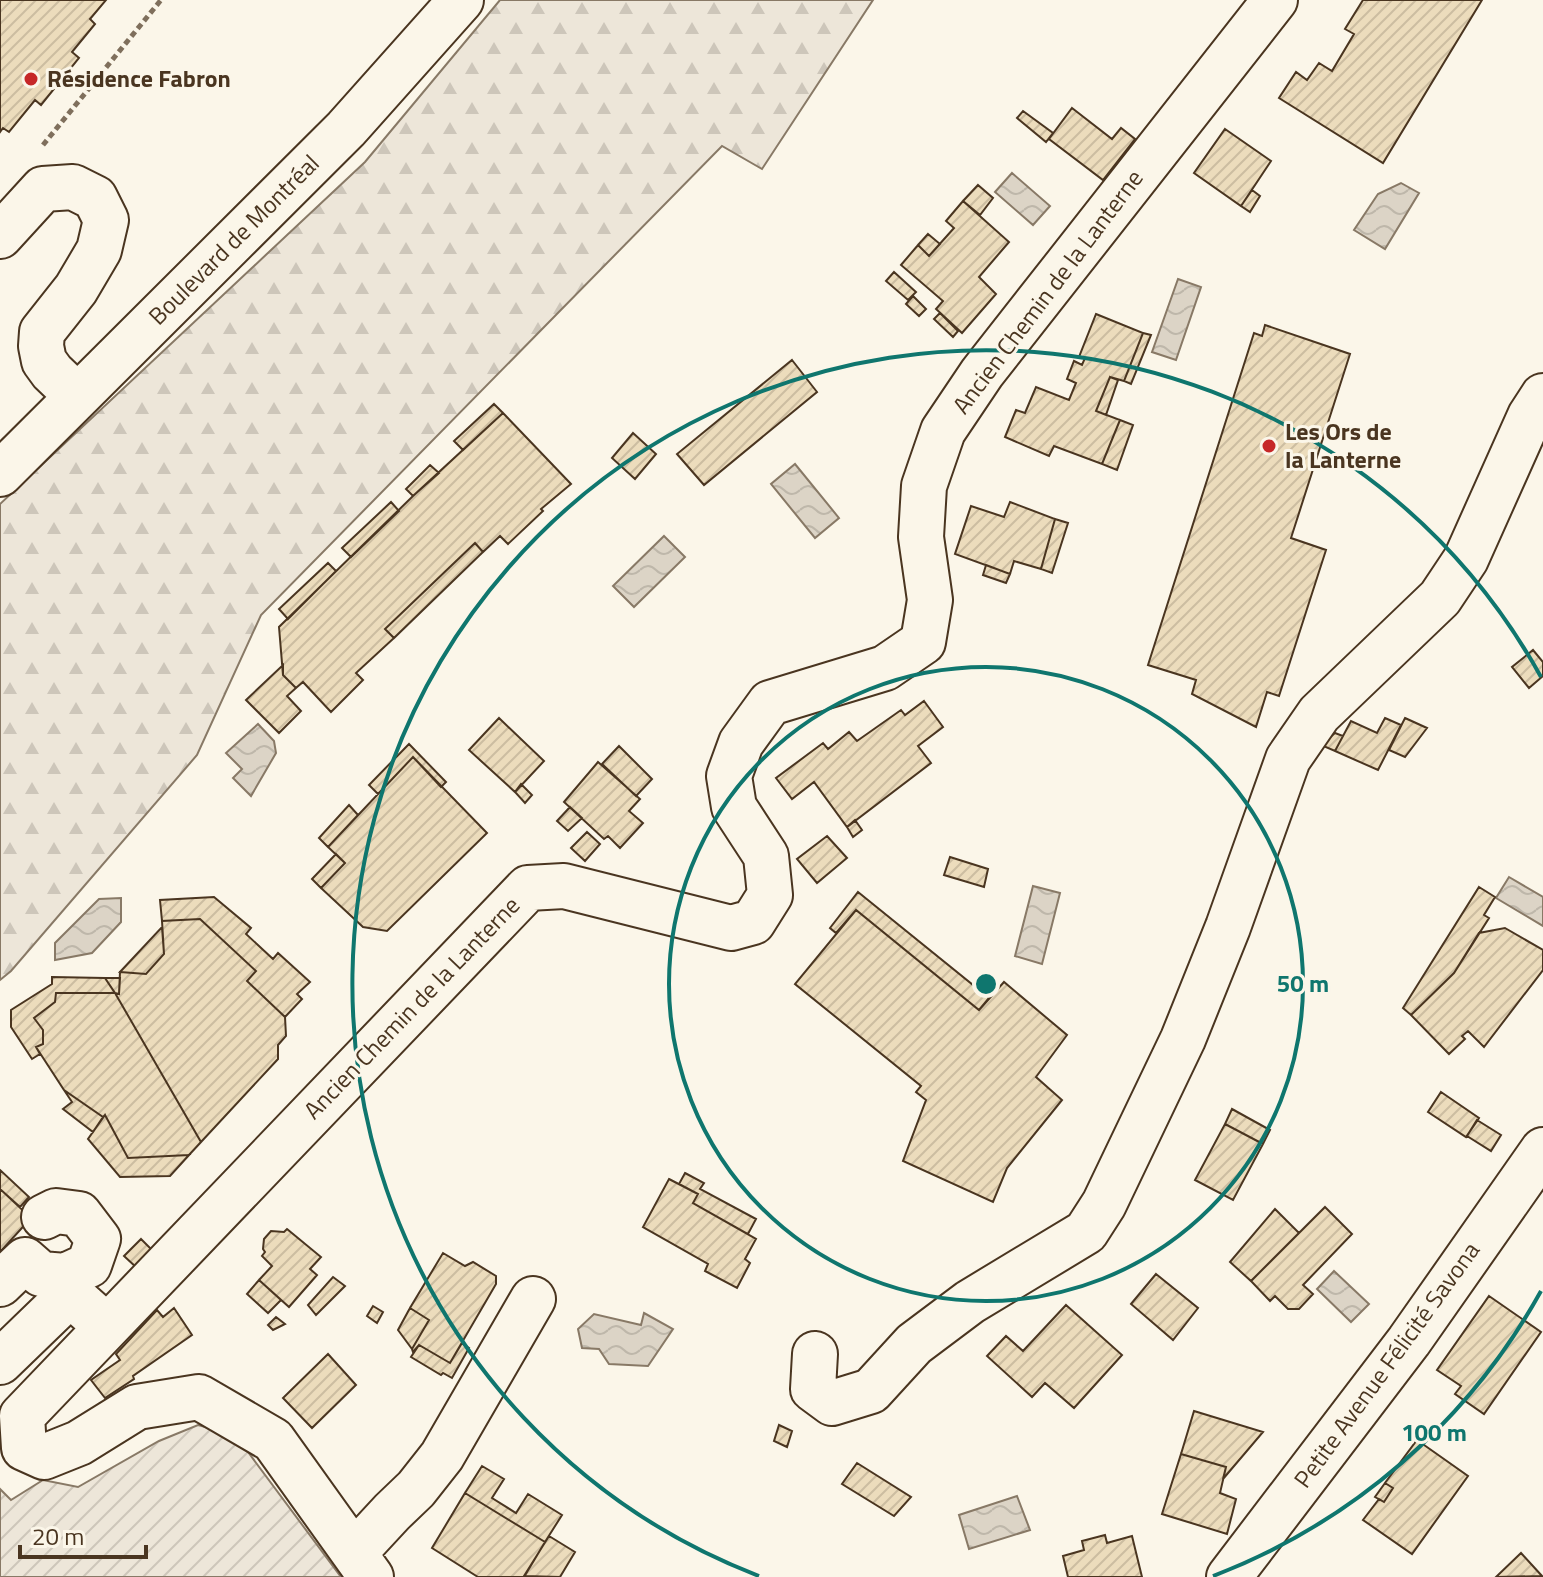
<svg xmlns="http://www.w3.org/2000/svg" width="1543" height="1577" font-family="'Titillium Web',sans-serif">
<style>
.forest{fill:url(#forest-firs);stroke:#887966;stroke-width:2}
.garden{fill:url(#garden-furrows);stroke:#887966;stroke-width:2}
.water{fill:url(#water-waves);stroke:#887966;stroke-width:2}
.building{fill:url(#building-hatch);stroke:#4a3520;stroke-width:2}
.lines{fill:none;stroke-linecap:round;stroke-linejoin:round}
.minor-casing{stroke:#4a3520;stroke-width:48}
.path{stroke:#7f6f5c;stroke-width:5;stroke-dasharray:6 4;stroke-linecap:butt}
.minor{stroke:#fbf6e9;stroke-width:44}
.ring{fill:none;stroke:#0f766e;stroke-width:4}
.poi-dot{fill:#c62828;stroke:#fbf6e9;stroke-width:3}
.labels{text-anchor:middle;stroke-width:6;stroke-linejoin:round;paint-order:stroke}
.poi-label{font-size:24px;font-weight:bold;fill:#4a3520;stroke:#fbf6e9;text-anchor:start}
.street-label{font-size:24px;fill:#4a3520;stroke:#fbf6e9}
.centre{fill:#0f766e;stroke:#fbf6e9;stroke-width:4}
.ring-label{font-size:24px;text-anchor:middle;font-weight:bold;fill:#0f766e;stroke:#fbf6e9;stroke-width:6;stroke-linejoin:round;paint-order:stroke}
</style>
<defs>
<pattern id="forest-firs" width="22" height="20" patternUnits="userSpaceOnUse" patternTransform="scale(2)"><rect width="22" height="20" fill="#ede6d9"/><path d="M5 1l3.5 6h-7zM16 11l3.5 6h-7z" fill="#cdc6ba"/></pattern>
<pattern id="garden-furrows" width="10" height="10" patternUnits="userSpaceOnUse" patternTransform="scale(2)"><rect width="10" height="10" fill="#ede6d9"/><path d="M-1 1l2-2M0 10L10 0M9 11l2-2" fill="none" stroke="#cdc6ba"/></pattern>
<pattern id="water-waves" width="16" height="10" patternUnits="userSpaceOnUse" patternTransform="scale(2)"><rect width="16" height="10" fill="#dcd4c6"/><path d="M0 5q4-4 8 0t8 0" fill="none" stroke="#beb7aa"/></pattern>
<pattern id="building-hatch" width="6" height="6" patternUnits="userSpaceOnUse" patternTransform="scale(2)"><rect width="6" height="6" fill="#ecdcbc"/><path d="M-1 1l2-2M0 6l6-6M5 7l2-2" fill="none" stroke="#ccbda1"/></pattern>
</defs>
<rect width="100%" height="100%" fill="#fbf6e9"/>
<!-- forest -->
<path class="forest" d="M500,0h373l-111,169 -40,-23 -461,469 -64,140 -186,216 -11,9v-476l365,-342z"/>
<!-- garden -->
<path class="garden" d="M198,1425c20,5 36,12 50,27l93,125h-341v-88l11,11 32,-20 35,7 81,-46z"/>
<!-- water -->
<path class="water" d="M1012,173l38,33 -17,19 -38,-33z
M1401,183l18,10 -34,56 -31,-19 24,-36z
M1178,279l23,8 -25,73 -24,-8z
M795,464l44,54 -24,20 -44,-54z
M664,536l21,21 -51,50 -21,-21z
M258,724l16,17 2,12 -25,43 -18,-18 9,-9 -16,-16z
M1509,877l34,20v29l-47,-28z
M1033,886l27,7 -18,71 -27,-8z
M121,898v24l-29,31 -37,7v-17l44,-44z
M1334,1271l35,33 -18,18 -34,-33z
M644,1313l29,16 -25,37 -39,-2 -10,-15 -17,-1 -4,-19 16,-15 47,11z
M1017,1496l13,34 -61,19 -10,-34z"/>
<!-- building -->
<path class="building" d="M0,0h106l-16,19 5,5 -23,28 7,6 -38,47 -6,-5 -26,32 -6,-4 -3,4z
M1363,0h119l-99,163 -104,-65 17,-26 11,8 12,-17 13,8 22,-37 -9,-5z
M1072,108l40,31 9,-11 14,11 -32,41 -54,-41z
M1023,111l30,22 -7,9 -29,-24z
M1225,129l46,32 -30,45 -47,-33z
M978,185l15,13 -13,17 -17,-14z
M1252,190l8,6 -10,16 -9,-6z
M963,201l46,41 -30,35 17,17 -34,39 -26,-24 7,-8 -42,-36 17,-20 11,11 25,-28 -8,-7z
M928,234l12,10 -11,12 -11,-11z
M894,272l22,20 -8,8 -22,-19z
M913,296l13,13 -7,7 -13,-12z
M940,313l18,18 -5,6 -19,-18z
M1096,314l47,19 -19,48 -14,-4 -14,34 24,9 -18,44 -48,-18 -5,10 -44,-19 11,-27 9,3 11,-26 33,13 7,-17 -9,-4 7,-18 8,4 3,-7 -6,-1z
M1265,325l85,29 -59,184 35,12 -47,146 -12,-4 -11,35 -64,-33 4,-14 -48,-15 106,-332 8,3z
M1143,333l8,2 -20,49 -7,-3z
M792,360l25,32 -113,93 -27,-31z
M1110,377l8,3 -12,35 -10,-4z
M494,404l9,9 -40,37 -9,-9z
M503,413l68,71 -30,25 2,2 -35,33 -8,-8 -17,16 -8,-9 -90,86 9,9 -38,35 7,7 -32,32 -28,-30 -7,6 -13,-13 -4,-48 134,-131z
M1120,420l13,5 -16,45 -15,-6z
M633,433l23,21 -21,25 -23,-21z
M430,465l9,8 -26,23 -7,-7z
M391,502l8,9 -48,46 -9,-9z
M1010,502l45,17 -14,50 -27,-8 -4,13 -55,-20 16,-48 33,11z
M1055,519l13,4 -16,50 -11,-4z
M475,543l8,9 -89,86 -9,-9z
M328,563l8,8 -48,48 -9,-10z
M986,565l24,9 -4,9 -23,-8z
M1533,650l10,12v14l-14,12 -17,-21z
M283,665v10l13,13 -9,8 14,15 -22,22 -33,-33z
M924,701l19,26 -25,19 13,17 -84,64 -33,-45 -22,17 -16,-21 47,-35 5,6 21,-17 8,9 44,-31 4,5z
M499,718l45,43 -29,31 -46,-42z
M1385,718l16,7 -23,45 -43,-19 16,-30 26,12z
M1405,718l22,10 -22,29 -16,-7z
M1335,733l8,3 -8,15 -14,-6z
M409,744l37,38 -5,5 -28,-30 -35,37 -9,-9z
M619,746l33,33 -16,17 -34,-32z
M413,757l74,76 -100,98 -24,-4 -42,-39 24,-25 -17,-16z
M598,762l42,37 -11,12 14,12 -23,25 -12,-12 -4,3 -40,-37z
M521,784l11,11 -7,8 -10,-11z
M349,805l9,10 -30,32 -9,-9z
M570,807l12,11 -14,13 -11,-10z
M855,820l7,10 -9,7 -6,-10z
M587,832l13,12 -15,17 -14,-13z
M827,836l20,22 -30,25 -20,-24z
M336,854l9,9 -24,25 -9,-9z
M950,857l38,12 -4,18 -40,-12z
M1479,887l16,10 -11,18 5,3 -35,55 -43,42 -8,-7z
M858,892l131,106 -10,12 -123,-100 -20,23 -6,-5z
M214,897l37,31 -5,6 27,25 5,-6 32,29 -13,12 5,5 -17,18 -38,-36 9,-10 -56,-52 -38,2 -2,-21z
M856,910l123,100 25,-28 63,53 -31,42 26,23 -55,68 -14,34 -90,-41 23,-61 -10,-8 5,-6 -126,-102z
M200,919l56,52 -9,10 38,36 1,19 -8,9v14l-77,83 -86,-149 4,1 1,-22 26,2 18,-20 -2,-33z
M162,927l2,27 -18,20 -26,-2z
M1505,928l38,22v20l-59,77 -16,-16 -6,5 3,3 -16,15 -38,-39 43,-42 25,-40z
M52,977l53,1 10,15h-59l-1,9 -21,16 9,12v14l-7,3 4,7 -8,5 -21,-32v-17l41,-26z
M105,978h15l-1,16 -4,-1z
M56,993h59l86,149 -12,13 -61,3 -23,-43 -2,2 -39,-27 -28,-43 7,-3v-14l-9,-12 21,-16z
M64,1090l39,27 -10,15 -30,-23 9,-7z
M1441,1092l38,26 -13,19 -38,-25z
M1232,1109l38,21 -7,14 -38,-20z
M105,1115l23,43 61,-3 -19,21 -50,1 -32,-38z
M1477,1120l24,15 -10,16 -24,-15z
M1225,1124l38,20 -30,56 -38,-20z
M0,1170l29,27 -9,10 -20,-18z
M685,1173l19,10 -4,6 56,30 -8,15 -55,-31 5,-9 -19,-10z
M669,1179l29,15 -5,9 63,36 -11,20 5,4 -13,25 -32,-17 3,-7 -65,-37z
M0,1189l31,29 -31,34z
M1325,1207l27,27 -49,51 10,9 -14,15h-11l-13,-13 -5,5 -19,-20z
M1275,1209l24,24 -48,48 -21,-19z
M287,1229l34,28 -11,12 7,6 -28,32 -30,-27 13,-14 -10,-10 3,-4 -2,-3 1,-10 7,-8 13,1z
M141,1239l12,12 -16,17 -13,-12z
M443,1253l22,13 8,-4 23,14v8l-46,79 -31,-18 -6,7 -1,-3 17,-29 -19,-12z
M1156,1274l42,34 -25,32 -42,-36z
M333,1277l12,9 -29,29 -8,-10z
M259,1280l22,20 -13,13 -21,-19z
M1489,1296l52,36 -57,82 -29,-20 6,-8 -24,-16z
M1066,1305l56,50 -48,53 -29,-25 -13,14 -45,-41 19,-20 17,15z
M373,1306l10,6 -6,11 -10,-7z
M174,1308l18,27 -59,41 1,3 -29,19 -14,-18 29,-20 -4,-6 41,-44 6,7z
M410,1308l19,12 -17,29 -14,-19z
M276,1317l9,7 -12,6 -5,-5z
M462,1343l7,5 -17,30 -9,-5 -2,2 -30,-18 8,-12 31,18z
M328,1354l28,31 -44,43 -29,-30z
M1194,1411l69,21 -40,47 3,-12 -45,-13z
M779,1425l13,6 -5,16 -13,-6z
M1417,1440l51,36 -56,78 -49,-34 16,-21 5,3 9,-14 -8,-5z
M1181,1454l45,13 -6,26 16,6 -9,35 -65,-20z
M857,1463l54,34 -17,19 -52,-32z
M482,1466l22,13 -12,19 24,15 12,-19 34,21 -17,27 -80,-49z
M1385,1483l8,5 -9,14 -9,-5z
M465,1493l80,49 -21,35h-46l-46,-29z
M1105,1535l2,8 25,-7 10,41h-74l-5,-21 21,-6 -2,-9z
M549,1536l26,16 -15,25 -36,-1z
M1521,1553l21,23 -46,1z"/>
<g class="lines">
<defs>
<path id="minor" d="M0,236l43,-47 30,-2 22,11 11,22 -7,30 -23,39 -34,43 -1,14 3,15 8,11 25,24
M0,474l346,-345 115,-129
M0,1284l25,-24 16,14 24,2 24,-11 9,-26 -19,-25 -23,-3 -12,6
M815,1354l-2,35 19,14 39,-12 43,-47 56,-42 116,-70 18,-28 79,-165 45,-112 60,-168 31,-45 121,-116 26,-39 64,-143 13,-20
M0,1362l59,-57 11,-6 9,3 28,25
M354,1553l38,-41 24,-23 26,-33 91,-157
M371,1577l-98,-137 -74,-43 -62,10 -58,36 -35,14 -20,-9 -2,-32 506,-528 36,-2 167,42 22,-6 17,-27 -4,-39 -32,-49 -5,-31 12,-33 29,-40 115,-35 38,-26 7,-42 -9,-63 3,-51 19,-55 39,-58 293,-373
M1229,1577l180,-236 134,-191"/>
</defs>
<!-- minor casing -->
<use href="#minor" class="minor-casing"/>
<!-- path -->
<path class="path" d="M43,145l118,-145"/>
<!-- minor -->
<use href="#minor" class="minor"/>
</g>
<!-- distance rings -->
<g class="ring">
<circle cx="986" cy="984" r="317"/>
<path d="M1541 1291A634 634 0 0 1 1213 1576M759 1576A634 634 0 1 1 1541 677"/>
</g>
<!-- markers -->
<g class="poi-dot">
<circle cx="31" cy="79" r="8"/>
<circle cx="1269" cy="446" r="8"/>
</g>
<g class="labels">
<!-- poi labels -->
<g class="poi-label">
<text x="47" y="87">Résidence Fabron</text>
<text x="1285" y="440">Les Ors de<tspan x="1285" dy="28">la Lanterne</tspan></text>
</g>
<!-- street labels -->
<g class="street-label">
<text transform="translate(234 240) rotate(-45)" y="8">Boulevard de Montréal</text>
<text transform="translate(1048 292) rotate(-53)" y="8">Ancien Chemin de la Lanterne</text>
<text transform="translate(412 1008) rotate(-46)" y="8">Ancien Chemin de la Lanterne</text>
<text transform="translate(1387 1365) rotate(-54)" y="8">Petite Avenue Félicité Savona</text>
</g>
</g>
<circle cx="986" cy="984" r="12" class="centre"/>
<g class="ring-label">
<text x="1303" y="992">50 m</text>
<text x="1434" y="1441">100 m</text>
</g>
<!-- scale -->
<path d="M20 1545v12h126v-12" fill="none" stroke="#4a3520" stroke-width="4"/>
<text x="32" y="1545" font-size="24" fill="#4a3520" stroke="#fbf6e9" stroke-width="6" paint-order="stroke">20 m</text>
</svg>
